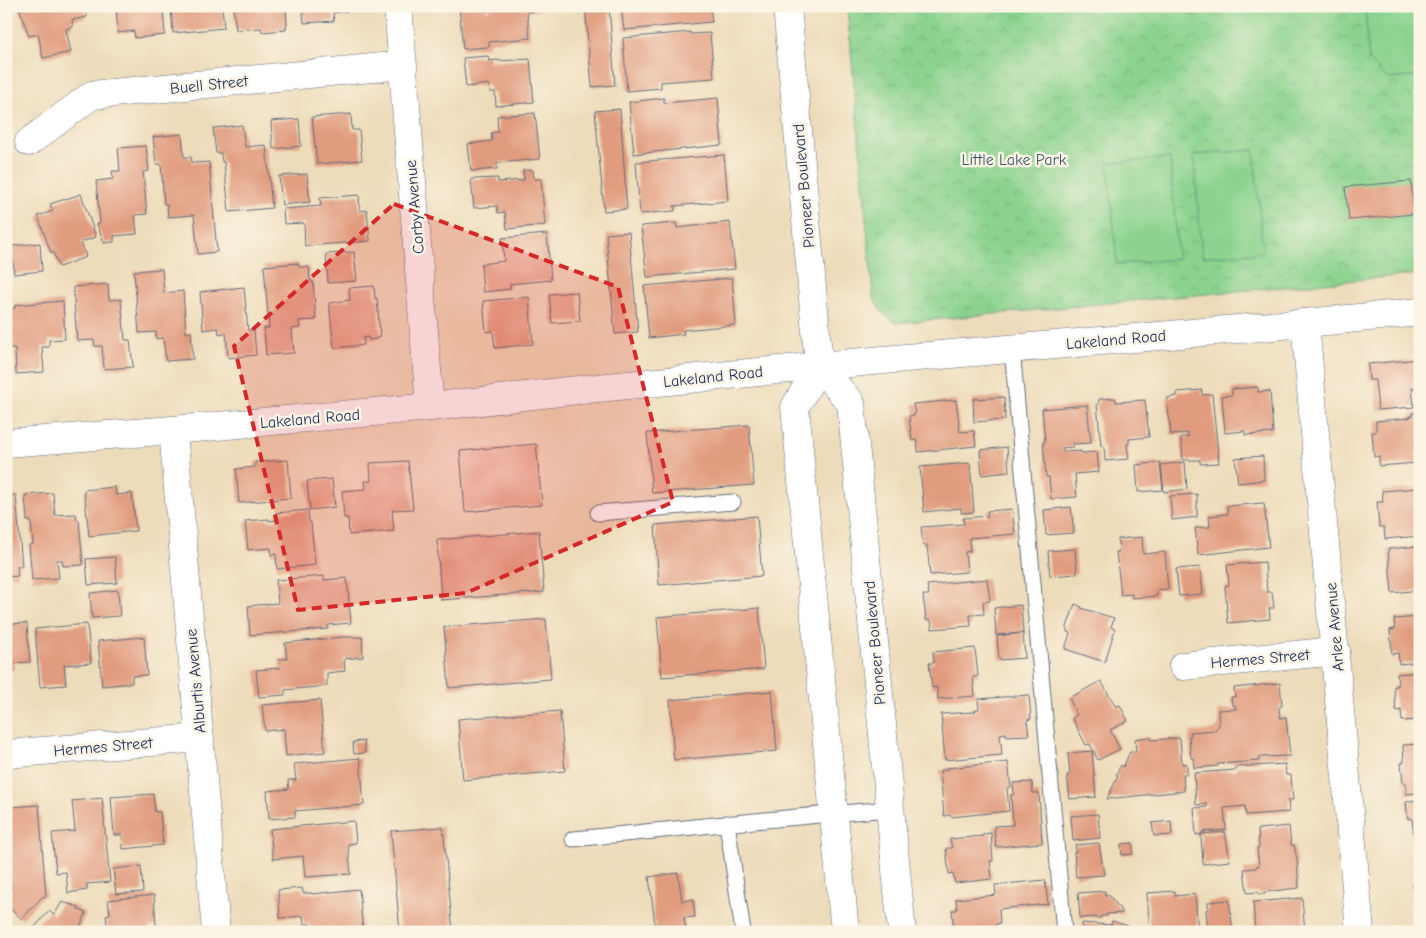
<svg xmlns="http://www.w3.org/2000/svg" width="1426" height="938" font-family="'Comic Neue',sans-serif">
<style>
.park{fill:url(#park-crowns);stroke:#538176}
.pitch{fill:#8bd38e;stroke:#538176}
.building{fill:#e19c7f}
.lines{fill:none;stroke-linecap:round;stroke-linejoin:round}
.lane-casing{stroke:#646c7e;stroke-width:17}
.street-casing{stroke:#646c7e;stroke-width:29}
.secondary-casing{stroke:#646c7e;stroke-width:29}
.primary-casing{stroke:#646c7e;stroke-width:29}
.lane{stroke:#fff;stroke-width:15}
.street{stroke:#fff;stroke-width:28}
.secondary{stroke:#fff;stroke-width:28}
.primary{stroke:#fff;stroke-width:28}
.marked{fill:#d62828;fill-opacity:0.2;stroke:#d62828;stroke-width:4;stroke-dasharray:10 6;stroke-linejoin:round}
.labels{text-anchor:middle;stroke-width:5;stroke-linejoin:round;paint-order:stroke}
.street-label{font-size:16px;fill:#1b2f5e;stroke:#fcf5e5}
.park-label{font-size:16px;fill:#37586a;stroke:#fcf5e5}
</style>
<defs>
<pattern id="park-crowns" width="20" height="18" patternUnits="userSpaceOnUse" patternTransform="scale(1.25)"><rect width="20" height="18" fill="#8bd38e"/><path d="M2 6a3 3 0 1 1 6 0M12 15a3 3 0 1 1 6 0" fill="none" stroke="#77b57d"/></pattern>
</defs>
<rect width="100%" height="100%" fill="#fcf5e5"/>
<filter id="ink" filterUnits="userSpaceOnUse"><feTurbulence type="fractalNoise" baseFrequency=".02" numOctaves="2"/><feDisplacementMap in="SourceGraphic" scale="10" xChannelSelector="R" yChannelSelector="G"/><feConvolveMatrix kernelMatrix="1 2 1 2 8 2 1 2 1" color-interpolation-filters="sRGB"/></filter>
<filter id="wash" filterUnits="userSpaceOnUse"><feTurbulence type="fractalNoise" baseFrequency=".0096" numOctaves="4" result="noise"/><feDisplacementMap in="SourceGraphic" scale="20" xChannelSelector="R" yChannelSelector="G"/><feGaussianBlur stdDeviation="1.12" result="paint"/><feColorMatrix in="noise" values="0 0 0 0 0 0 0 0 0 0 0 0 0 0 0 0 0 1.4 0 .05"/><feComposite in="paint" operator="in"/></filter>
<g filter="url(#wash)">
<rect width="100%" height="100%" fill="#eddcba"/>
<!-- park -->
<path class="park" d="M847,6h573v268l-523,49c-13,-7 -20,-14 -24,-28z"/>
<!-- pitch -->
<path class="pitch" d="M1365,6h55v70l-32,3 -19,-18z
M1254,150l9,102 -61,5 -8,-102z
M1170,158l8,101 -61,5 -9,-101z"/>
<g id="blocks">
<!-- building -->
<path class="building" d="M6,6h79l2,11 -15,3 1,7 -7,2 5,23 -28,6 -5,-24 -9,2 -10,-29 -13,5z
M116,6h47l2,29 -30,3 -1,-7 -16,2z
M176,6h46l2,22 -51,5 -2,-25z
M233,6h53l1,20h-1v4l-24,2 -1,-4 -25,2z
M302,6h47v5l-16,2 1,8 -30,2z
M459,6h27v5l4,-1 -1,-4h51v4l-13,2 3,26 -41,4v5l-26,2z
M585,6h24l6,79 -23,2z
M621,6h89l2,16 -88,8z
M690,32l1,2 19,-1 4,45 -53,4v6l-34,3 -4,-53z
M488,56l1,5 9,-1v1l32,-2 4,43 -38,4 -1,-14h-5l-1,-8 -23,3 -3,-29z
M664,98v5l54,-5 4,47 -88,9 -5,-52z
M620,109l7,100 -23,2 -9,-100z
M535,113l5,46 -43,4v6l-26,2 -3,-27 24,-3 -1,-8 7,-1 -1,-16z
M351,114l1,16h7l3,30 -45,4 -5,-47z
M299,119l2,27 -28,3 -2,-28z
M242,125l3,22 21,-2 6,63 -43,4 -5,-50h-2l-1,-9h-5l-3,-25z
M182,134l2,23h7l1,6 17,-1 8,90 -19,2 -4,-39 -26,2 -1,-13h-3l-3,-40h-5l-3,-27z
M146,146l3,25 -6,1 4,42 -12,1 2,19 -23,2v6l-10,1 -7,-19 3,-1 -4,-42 17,-2 -1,-8h8l-2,-23z
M724,155l4,46 -54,5 1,5 -35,3 -4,-52z
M523,170h10l1,9h7l4,46 -38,4 -2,-17 -7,1 -1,-7 -23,2 -3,-29 27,-1v4l26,-2z
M307,174l3,28 -28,3 -3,-29z
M1411,181l3,33 -65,6 -4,-33z
M81,194l15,43 -15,5 5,15 -27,10 -6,-15 -2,1 -13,-37 15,-5 -3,-7z
M359,195l1,16 7,-1 3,31 -65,5 -1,-23 -20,1 -1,-15 38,-3 -1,-8z
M730,222l5,47 -88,8 -6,-51 35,-3 1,5z
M629,232l9,100 -23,2 -9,-100z
M547,234l4,46 -41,4v5l-27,3 -2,-28 23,-3 -2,-23z
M40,243l2,28 -28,3 -3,-28z
M354,252l3,29 -29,2 -2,-29z
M298,263l1,4h10l1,14h3l3,39 -17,1 1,7 -8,1 2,24 -28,2 -2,-27h5l-5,-62z
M162,269l2,24 19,-2 3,42 5,-1 2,27 -27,2 -3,-23 -7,1v-7l-17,1 -5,-62z
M732,278l4,47 -53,5 1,4 -35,4 -5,-52z
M108,284l1,16 12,-1 4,41h5l3,27 -29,2 -2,-23h-7l-1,-6 -17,1 -4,-54z
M374,286l1,13 2,-1 3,39h-3v2l-8,1 -1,-3 -5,1 1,7 -30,3 -5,-45 21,-3 -1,-12z
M244,287l4,43h6l2,25 -28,3 -2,-25 -7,1 -1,-6 -15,2 -3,-38z
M577,292l3,29 -28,2 -3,-29z
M529,297l4,47 -38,4 -2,-17 -7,1 -3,-31z
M63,301l2,38 -16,1v7h-7l2,25 -28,2 -1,-26h-7l-2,-39 9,-1v-3z
M1420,359v28l-8,1 2,19 -36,3 -3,-30h-6l-1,-16z
M1258,387v5l12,-1 3,42 -28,2v-4l-20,2 -3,-37 10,-1v-6z
M1202,390v5l10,-1 7,69 -19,1v-4h-17l-2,-23h7v-4l-17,2 -4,-37 10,-2v-4z
M1004,397l1,23 -31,2 -1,-23z
M1115,398l1,4 29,-2 4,37 -20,2v5h-2l2,15 -24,2 -1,-15h-3l-4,-42h2v-5z
M956,400l4,32 14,-1 2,15 -58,6 -1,-12 -5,1 -3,-25 6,-1 -2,-11z
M1087,405l4,38 -18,1v3l-11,1 1,4 18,-1v2l16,-1 2,20 -24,2 2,23 -26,2 -2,-22h-3l-3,-35h2l-3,-33z
M1412,413h8v38l-4,1 1,11 -38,3v-10l-5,1 -2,-25h4v-11l33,-3v-1l3,-1z
M749,425l5,60 -102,8 -5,-60z
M536,444l6,61 -77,7 -5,-61z
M1007,447l2,25 -27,3 -2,-25z
M1263,456l1,24 -26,3 -3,-25z
M288,460l3,38 -52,5 -3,-34 19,-2v-5z
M408,461l5,48 -21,1 2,21 -45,4 -1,-17h-4l-2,-27 24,-2 -1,-8h6l-1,-18z
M1160,462l3,28 -25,2 -2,-27z
M1185,462l2,27 -23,3 -3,-27z
M970,463l4,49 -13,1v-5l-37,4 -4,-45z
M332,479l3,28 -25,3 -3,-29z
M115,487l1,8 16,-2 4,38 -47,5 -5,-46z
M1419,488l1,48 -35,3 -1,-12h-5l-2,-25h6l-1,-11z
M53,493l2,22 21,-1 1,6h2l4,45 -20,1 -1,-6h-5l2,18 -27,2 -3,-35 4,-1 -2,-23h-4l-2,-26z
M1197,494v23l-25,3 -2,-24z
M16,495l6,71h-5l1,10 -12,1v-81z
M1264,503l5,44 -71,8 -3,-27 15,-1 -1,-11 19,-2 -1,-8z
M1071,507l3,26 -28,2 -2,-25z
M1012,509l3,25 -46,4 1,13 -5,1 2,20 -37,3 -3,-30h-4l-2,-18 43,-3 -1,-6 25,-2 -1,-5z
M308,510l1,12h2l4,43 -38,4 -1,-15 -5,1v-7l-23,2 -3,-29 24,-2v2l8,-1 -1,-7z
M757,516l5,60 -103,9 -4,-60z
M539,531l5,61 -103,8 -4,-60z
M1142,537l1,17 22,-2 3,37 -11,1v6l-25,2v-4l-11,1 -5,-43h3l-1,-13z
M1420,546v44l-28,3 -4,-44z
M1075,549l2,25 -27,2 -2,-25z
M115,557l2,26 -29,2 -2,-26z
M1265,562l2,30h5l2,16h-5l1,11 -42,4 -3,-37 4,-1 -2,-20z
M1200,567l3,27 -24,2 -3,-27z
M324,576v4l23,-2 4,45 -23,2v4l-78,6 -2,-29 30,-3 -2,-23z
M987,579l3,22 -7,1 1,12 -14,1 1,11 -39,3 -1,-9h-5l-3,-25h6l-2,-10z
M118,590l2,26 -28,2 -2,-25z
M1075,604l7,3 -1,1 33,10 -3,9 4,2 -10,33 -40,-13 5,-16 -3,-1v-5z
M1021,605l2,28 -27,2 -2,-27z
M759,608l5,61 -102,8 -5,-60z
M1420,617v45l-21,2 -1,-11 -6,1 -2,-24 5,-1 -1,-10z
M6,618h2v6l19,-1 3,39 -17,1 1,7h-8z
M546,619l5,60 -102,9 -5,-61z
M87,624l4,39 -27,2 2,20 -26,2 -5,-58z
M1023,633l2,25 -26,2 -2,-24z
M144,637l3,38 -15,1v7l-30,3 -4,-45z
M343,637h19l1,20 -19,2 1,12 -18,2v13l-42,4v5l-26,2 -3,-27 24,-2 -1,-9h8l-2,-16z
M975,648l3,28 -5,1 2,19 -37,3 -1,-12 -5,1 -3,-25h5l-1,-11z
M1420,672v48l-18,1 -1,-11 -5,1 -2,-25h4l-1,-12z
M1101,681l15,26 4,-2 8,16 -18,9 10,19 -22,11 -8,-16 -4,1 -14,-27 5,-3 -8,-17z
M1280,683l2,23 -3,1 1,11 6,-1 4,39 -31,1v4l-41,3v2l-24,2v-10h-3l-2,-22h2l-1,-4 25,-2 4,-5 -1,-15 18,-1 -1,-4h-3l-1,-8h4l-1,-9z
M772,691l5,60 -103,9 -4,-60z
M1029,695l2,24 -4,1 2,15 -23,1v-3l-6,1 2,21 -57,5 -4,-46 34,-2v-2l4,-1 -1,-10z
M320,700l5,52 -39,4 -2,-27 -19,2 -3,-26z
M560,711l5,60 -102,9 -5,-61z
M1150,737l1,3 29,-2 2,26h5v10h-4l1,17 -77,8 11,-23 -2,-1 5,-10 2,2 7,-15h6l-1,-13z
M364,741l1,12 -11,1 -1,-12z
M1420,744v49l-14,1v-11h-3l-2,-20 3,-1 -1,-17z
M1092,751l4,46 -26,2 -3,-24 3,-1 -2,-21z
M360,758l4,47 -69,6v6l-26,2 -2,-28 22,-2 -1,-9h8l-2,-16z
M1008,762l3,25 -4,1 2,23 -58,6v-2l-7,1 -4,-46h7l-1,-2z
M1285,764l1,11h5l2,25h-5l1,12 -43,3 -1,-9 -21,2 2,22 -24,2v2l-6,1 -2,-27 13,-1v-3l-11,1 -2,-32 42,-3v-3z
M1032,782l1,11h6l3,50 -46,4 -2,-21 19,-1 -2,-30 3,-1 -1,-11z
M153,794l2,18h5l3,33 -40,4 -1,-14h-8l-3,-38z
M102,798l8,84 -23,2v6l-19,3 -2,-21 -10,1 -4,-40 23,-2 -3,-30z
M1420,799v48l-5,1 -3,-30 -4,1 -2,-17z
M39,805l7,91 -4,1 -20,22 -16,-14v-10l5,-5 -2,-33h-3v-42h5l-1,-8z
M1098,814l2,24 -27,3 -2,-25z
M354,821l2,22 -8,1 3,30 -46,3 -2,-21 -30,3 -3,-30z
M1171,821l1,14 -18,1 -2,-13z
M1289,826l2,19h3l3,14 2,29 -34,4v2h-6l-1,-2 -11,1 -3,-24 12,-1v-2h3l-2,-18h2l-1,-19z
M443,827l10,105h-53l-9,-101z
M1225,832l5,29 -27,3 -2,-30z
M991,833l2,28h-3l2,18 -37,4 -2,-10 -4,1 -3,-26h6l-2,-9 33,-3v-2z
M1099,843l5,32 -28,2 -2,-25h2l-1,-7z
M1133,843v11l-11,1 -1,-11z
M141,866l2,26 -27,2 -3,-25z
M678,873l4,28 11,-2 2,18 -11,1 2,14h-30l-7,-55z
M1417,873h3v34h-5l-2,-24h5z
M1045,880l3,24 -49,5 1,14 -4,1 1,8h-43l-2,-22h5l-1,-11 40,-4 -1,-10z
M302,888l1,5h9v1l47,-5 4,43h-52l-1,-8h-6l-1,-8 -23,2 -2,-28z
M1105,891v4h4l14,18 -16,1v2h-6v2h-5v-1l-16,1 -2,-25z
M1175,891v5l20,-2 3,37 -48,1 -3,-39z
M154,895l2,31 -7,1 1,5h-42l-2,-17 4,-1 -2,-14z
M1302,898l3,34h-50l-2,-30z
M1229,900l4,32h-25l-2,-22 2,-1v-7z
M62,902l17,5 -1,2 8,4 -8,19h-6l-2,-2 -2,2h-32l-3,-3 16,-18 5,4z
M1112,921l16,5 5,6h-50l-1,-9 29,2z"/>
</g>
</g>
<g filter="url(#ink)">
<use href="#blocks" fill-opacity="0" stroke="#646c7e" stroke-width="1"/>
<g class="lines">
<defs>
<path id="lane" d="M1012,348l52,584
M598,513l135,-11
M727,823l16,109
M573,839c106,-10 211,-22 317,-30"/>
<path id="street" d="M398,6l32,401
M29,142l63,-47 311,-30
M1305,323l55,609
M173,430l43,502
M6,443l167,-13 257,-23 138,-16 251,-25
M1183,666l153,-15
M6,754l194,-16"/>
<path id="secondary" d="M819,366c200,-19 401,-34 601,-54"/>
<path id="primary" d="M787,6l32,360 -24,41 50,525
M819,366l32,37 51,529"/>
</defs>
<!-- lane casing -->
<use href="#lane" class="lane-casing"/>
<!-- street casing -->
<use href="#street" class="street-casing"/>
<!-- secondary casing -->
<use href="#secondary" class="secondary-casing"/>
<!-- primary casing -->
<use href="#primary" class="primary-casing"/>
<!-- lane -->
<use href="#lane" class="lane"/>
<!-- street -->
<use href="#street" class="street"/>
<!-- secondary -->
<use href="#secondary" class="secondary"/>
<!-- primary -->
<use href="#primary" class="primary"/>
</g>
</g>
<!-- marked area -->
<path class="marked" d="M394,204l224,83 55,215 -207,91 -168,17 -64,-264z"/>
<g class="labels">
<!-- street labels -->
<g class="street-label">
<text transform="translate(209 84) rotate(-6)" y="6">Buell Street</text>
<text transform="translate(803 186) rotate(-95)" y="6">Pioneer Boulevard</text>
<text transform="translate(414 207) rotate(-95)" y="6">Corby Avenue</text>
<text transform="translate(1116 339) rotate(-5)" y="6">Lakeland Road</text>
<text transform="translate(713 376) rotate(-6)" y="6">Lakeland Road</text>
<text transform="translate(310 418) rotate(-5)" y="6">Lakeland Road</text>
<text transform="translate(1334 627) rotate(-95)" y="6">Arlee Avenue</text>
<text transform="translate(874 643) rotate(-95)" y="6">Pioneer Boulevard</text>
<text transform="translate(1260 658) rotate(-5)" y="6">Hermes Street</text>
<text transform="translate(195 681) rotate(-95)" y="6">Alburtis Avenue</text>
<text transform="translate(103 746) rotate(-5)" y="6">Hermes Street</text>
</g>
<!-- park labels -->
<g class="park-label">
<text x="1014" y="165">Little Lake Park</text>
</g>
</g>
<!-- margin -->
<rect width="1426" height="938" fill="none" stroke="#fcf5e5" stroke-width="25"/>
</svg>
